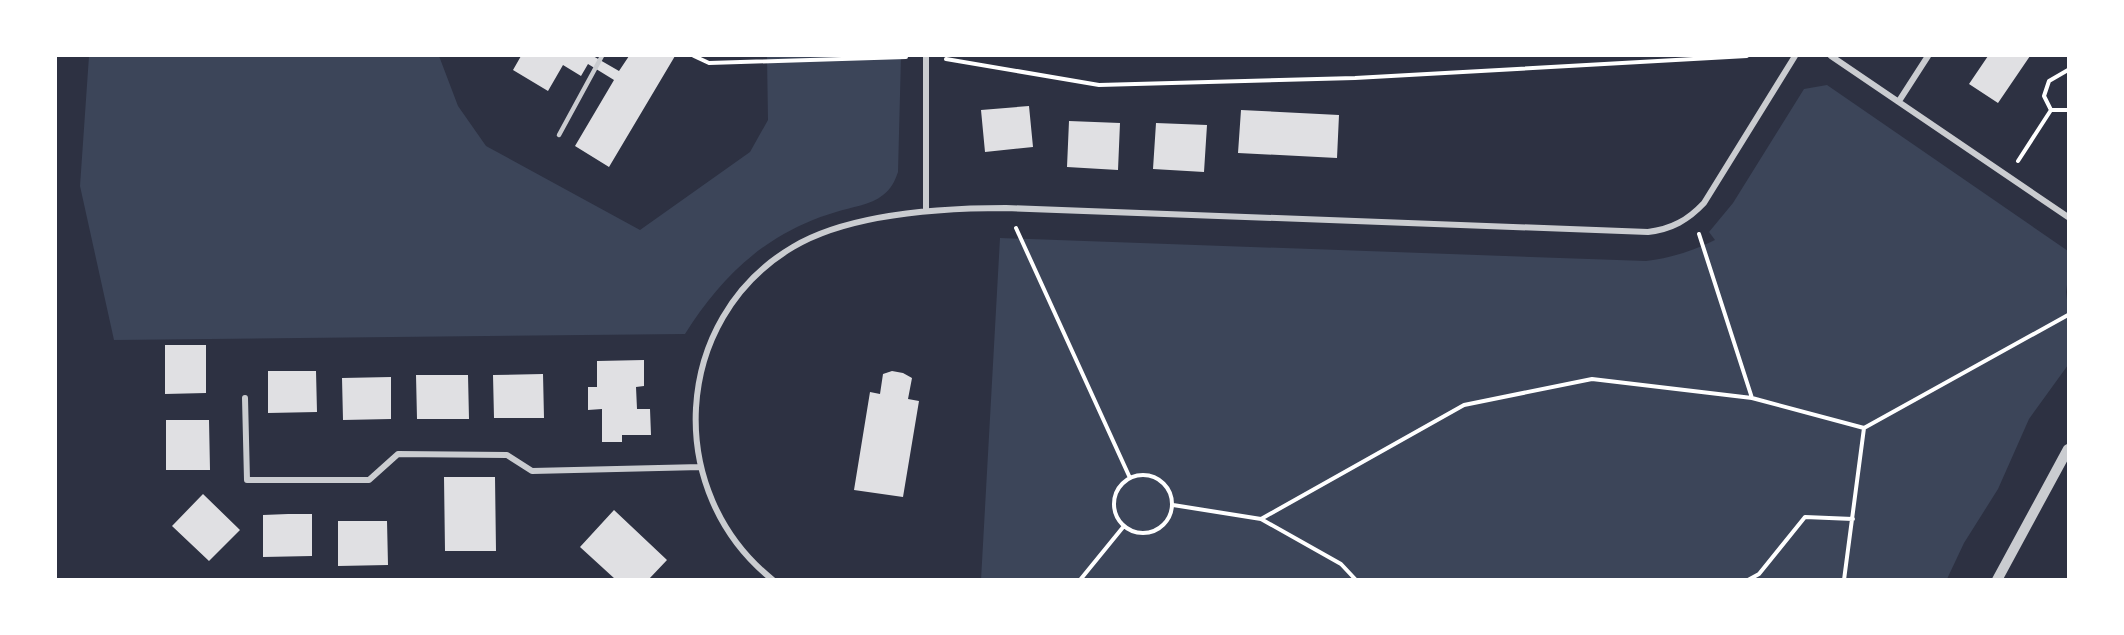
<svg xmlns="http://www.w3.org/2000/svg" width="2124" height="635" font-family="'Golos Text',sans-serif">
<style>
.green{fill:#3c4559}
.building{fill:#e0e0e3}
.lines{fill:none;stroke-linecap:round;stroke-linejoin:round}
.path{stroke:#fff;stroke-width:4}
.service{stroke:#caccd0;stroke-width:4.5}
.minor{stroke:#caccd0;stroke-width:6}
.tertiary{stroke:#caccd0;stroke-width:10}
</style>
<rect width="100%" height="100%" fill="#2d3142"/>
<!-- green -->
<path class="green" d="M89,56h350l19,50 28,40 154,84 110,-78 18,-32 -1,-64h134l-3,116c-3,9 -7,17 -15,23 -12,10 -32,12 -47,17 -21,6 -41,15 -59,26 -39,24 -68,58 -92,96l-571,6 -34,-154z
M1827,85l241,166v27l-2,14 2,16v57l-39,54 -31,70 -34,54 -17,36 -966,1 19,-342 646,23c25,-3 46,-10 69,-21l-6,-8 24,-29 71,-114z"/>
<!-- building -->
<path class="building" d="M521,56h72l26,15 10,-15h46l-66,111 -34,-21 39,-66 -26,-16 -7,12 -18,-11 -15,26 -35,-21z
M1988,56h42l-32,47 -29,-19z
M1029,106l4,41 -48,5 -4,-42z
M1241,110l98,5 -2,43 -99,-5z
M1069,121l51,2 -2,47 -51,-3z
M1156,123l51,2 -3,47 -51,-3z
M165,345h41v48l-41,1z
M644,360v26l-8,1 1,22h13l1,26h-29v7h-20v-33l-14,1v-23h9v-26z
M268,371h48l1,41 -49,1z
M892,371l11,2 9,5 -4,21 11,2 -16,96 -49,-7 16,-98 10,2 3,-20z
M543,374l1,44h-50l-1,-43z
M416,375h52l1,44h-52z
M391,377v42l-48,1 -1,-42z
M166,420h43l1,50h-44z
M444,477h51l1,74h-51z
M203,494l37,36 -31,31 -37,-35z
M614,510l53,50 -18,19h-34l-35,-32z
M288,514h24v42l-49,1v-42z
M338,521h49l1,44 -50,1z"/>
<g class="lines">
<!-- path -->
<path class="path" d="M694,56l15,7 197,-6
M946,59l153,26 256,-7 392,-22
M2051,110l-7,-14 5,-15 19,-11
M2018,161l33,-51h17
M1016,228l114,250
M1699,234l53,164
M1114 504a29 29 0 1 1 58 0a29 29 0 1 1-58 0Z
M1173,505l88,14 80,45 15,16
M1261,519l203,-114 128,-26 160,19 112,30
M1080,580l44,-54
M1748,580l11,-6 46,-57 48,2
M1844,580l20,-152 204,-113"/>
<!-- service -->
<path class="service" d="M559,135l43,-79"/>
<!-- minor -->
<path class="minor" d="M1831,56l237,161
M1899,101l29,-45
M926,211v-155
M245,398l2,82h122l29,-26 109,1 25,16 169,-4
M773,580c-110,-87 -102,-261 20,-333 57,-34 149,-39 213,-39l642,24c24,-3 40,-12 56,-29l91,-147"/>
<!-- tertiary -->
<path class="tertiary" d="M1997,580l71,-131"/>
</g>
<!-- border -->
<rect width="2124" height="635" fill="none" stroke="#ffffff" stroke-width="114"/>
</svg>
